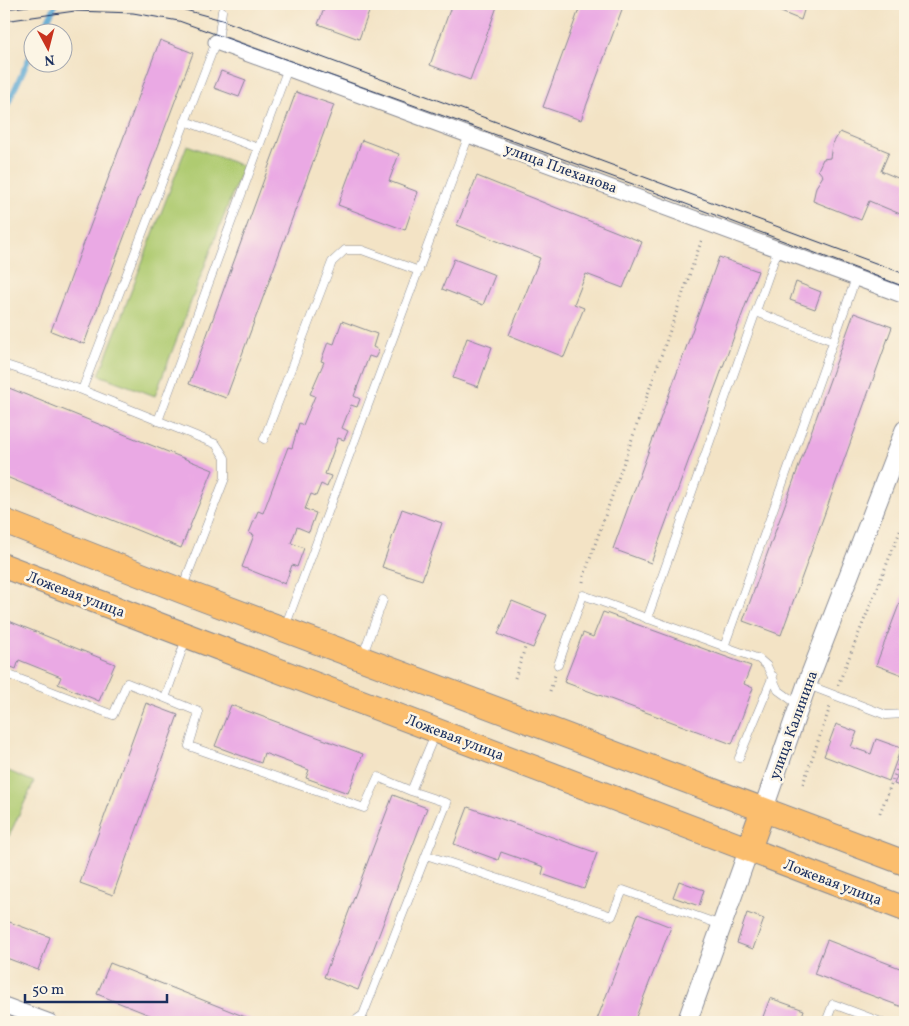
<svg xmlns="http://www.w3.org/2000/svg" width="909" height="1026" font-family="Vollkorn,serif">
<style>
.green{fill:#afcb71;stroke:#657d68}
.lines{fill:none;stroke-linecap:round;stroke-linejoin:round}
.stream{stroke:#5aa7d3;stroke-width:5.5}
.building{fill:#eaa9e4}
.service-casing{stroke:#878992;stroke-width:9}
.minor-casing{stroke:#878992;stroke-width:17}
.tertiary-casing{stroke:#878992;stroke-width:21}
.primary-casing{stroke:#878992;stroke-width:26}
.path{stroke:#878992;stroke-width:3;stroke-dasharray:1 4;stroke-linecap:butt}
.service{stroke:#fff;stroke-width:8}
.minor{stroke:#fff;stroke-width:15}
.tertiary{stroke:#fff;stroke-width:19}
.primary{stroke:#fbbe6e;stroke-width:24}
.tram{stroke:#1b2f5e;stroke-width:1}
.labels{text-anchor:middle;stroke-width:5;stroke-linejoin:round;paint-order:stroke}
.street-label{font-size:15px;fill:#1b2f5e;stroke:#fcf5e5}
</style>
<rect width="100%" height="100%" fill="#fcf5e5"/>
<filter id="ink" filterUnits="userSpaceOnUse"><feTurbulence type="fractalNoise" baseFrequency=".02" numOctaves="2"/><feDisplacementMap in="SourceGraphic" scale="10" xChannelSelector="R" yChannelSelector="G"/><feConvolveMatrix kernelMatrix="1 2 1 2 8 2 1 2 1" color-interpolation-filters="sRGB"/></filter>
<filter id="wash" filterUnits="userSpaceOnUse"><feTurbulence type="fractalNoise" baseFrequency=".0096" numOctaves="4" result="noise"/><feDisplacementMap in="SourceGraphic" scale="20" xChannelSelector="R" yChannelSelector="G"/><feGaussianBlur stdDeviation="1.12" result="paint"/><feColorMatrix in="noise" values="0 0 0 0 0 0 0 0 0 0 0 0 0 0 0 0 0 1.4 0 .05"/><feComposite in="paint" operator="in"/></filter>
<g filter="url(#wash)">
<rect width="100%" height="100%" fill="#f3e3c5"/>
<!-- green -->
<path class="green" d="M187,145l56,21 -88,230 -56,-21z
M4,769l30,13 -25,54 -5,-2z"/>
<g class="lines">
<!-- stream -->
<path class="stream" d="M42,32l14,-28
M4,112l28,-60"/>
</g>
<g id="blocks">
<!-- building -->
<path class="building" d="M326,4h46l-13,35 -41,-15z
M452,4h46l-28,76 -40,-15z
M581,4h43l-43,116 -38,-13z
M761,4h45l-5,16z
M160,40l33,13 -109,291 -33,-13z
M221,71l25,9 -7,17 -25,-9z
M296,92l38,13 -108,293 -37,-14z
M840,132l49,20 -8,19 24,10v35l-36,-15 -8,19 -48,-19 3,-14 7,-11 -5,-6 5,-11 7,-1 2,-13z
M362,140l37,14 -10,27 29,11 -13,38 -67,-25z
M477,176l165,66 -19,46 -37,-14 -12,30 10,4 -20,49 -55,-22 31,-77 -83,-33z
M719,257l39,14 -107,292 -38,-14z
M454,259l41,16 -12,30 -41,-16z
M796,282l25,10 -6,17 -25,-9z
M854,313l38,14 -111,308 -38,-14z
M342,321l35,13 -4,13 6,3 -4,8 -6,-2 -15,40 6,3 -3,8 -6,-2 -9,23 6,3 -4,9 -6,-2 -13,36 6,2 -4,11 -6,-3 -5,12 -5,-2 -6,15 11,4 -7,19 -12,-5 -6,16 13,5 -7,19 -5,-2 -7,19 -43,-17 12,-32 -5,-2 9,-22 5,2 25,-66 4,1 7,-25 4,2 12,-29 -5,-2 14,-32 -3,-1 7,-19 6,2z
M467,338l25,9 -14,40 -25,-9z
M4,386l209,84 -32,78 -177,-72z
M402,509l40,14 -20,57 -40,-13z
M905,589v87l-29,-11z
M512,601l35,14 -14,33 -35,-14z
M603,612l148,54 -7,18 9,4 -21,56 -168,-62 19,-49 10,4z
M4,619l111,45 -16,37 -41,-17 3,-7 -42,-17 -3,9 -12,-5z
M146,703l32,12 -65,180 -33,-12z
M231,705l132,49 -15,39 -42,-15 3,-8 -45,-17 -3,10 -46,-17z
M836,724l21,8 -6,15 20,7 5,-15 25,9 -12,33 -65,-25z
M905,755v33l-11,-4z
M393,795l34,13 -69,182 -34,-13z
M468,807l129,46 -13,36 -42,-15 2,-7 -43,-15 -3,8 -44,-16z
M679,881l25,9 -5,16 -26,-9z
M747,913l17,6 -11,30 -16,-6z
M638,914l33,13 -37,95h-38z
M4,920l46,17 -12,33 -34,-13z
M827,940l78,30v38l-91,-34z
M110,963l148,59h-91l-70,-28z
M770,998l34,12 -4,12h-39z"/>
</g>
</g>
<g filter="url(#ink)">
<use href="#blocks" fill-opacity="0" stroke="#878992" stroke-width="1"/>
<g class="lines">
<defs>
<path id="service" d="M185,121l73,27
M756,312l77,29
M4,367l5,-1 73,24 137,-356 3,-23
M82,390l134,54 9,14v20l-43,111
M158,421l130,-353
M264,439l68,-177 13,-12h17l57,21
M647,619l131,-370
M285,627l184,-492
M186,639l-21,59 34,14 -10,34 175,62 14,-31 33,14
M724,647l132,-369
M362,657l21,-57
M558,665l25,-70 176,64 8,7 11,24 22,16
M4,673l109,42 14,-32 38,15
M808,685l78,30 19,-1
M435,734l-24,57 36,12 -21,52 186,61 11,-26 98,35
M739,758l34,-82
M353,1022l10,-7 63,-160
M826,1022l7,-18 48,18"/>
<path id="minor" d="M216,42l689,254
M4,1005l46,17"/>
<path id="tertiary" d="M763,810l44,-126 98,-254
M687,1022l62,-173"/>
<path id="primary" d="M4,521l178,70 723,272
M4,566l901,343
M749,849l14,-39"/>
</defs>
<!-- service casing -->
<use href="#service" class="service-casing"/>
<!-- minor casing -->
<use href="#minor" class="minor-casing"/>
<!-- tertiary casing -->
<use href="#tertiary" class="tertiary-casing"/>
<!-- primary casing -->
<use href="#primary" class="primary-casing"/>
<!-- path -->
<path class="path" d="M200,4l12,4
M583,582l1,-6 118,-337
M515,678l11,-33
M838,685l67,-166
M550,691l5,-16
M803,784l27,-77
M880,813l25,-65"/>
<!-- service -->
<use href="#service" class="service"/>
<!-- minor -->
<use href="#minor" class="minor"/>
<!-- tertiary -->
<use href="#tertiary" class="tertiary"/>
<!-- primary -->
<use href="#primary" class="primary"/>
<!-- tram -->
<path class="tram" d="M163,4l59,16 683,254
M4,9l41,-5
M4,21l71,-10 58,2 46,8 462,166 264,100"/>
</g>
</g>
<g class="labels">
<!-- street labels -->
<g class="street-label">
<text transform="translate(561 168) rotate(20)" y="5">улица Плеханова</text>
<text transform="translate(76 594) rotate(21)" y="5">Ложевая улица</text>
<text transform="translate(793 725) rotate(-70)" y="5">улица Калинина</text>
<text transform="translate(455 737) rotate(21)" y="5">Ложевая улица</text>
<text transform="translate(833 882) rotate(21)" y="5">Ложевая улица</text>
</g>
</g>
<!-- margin -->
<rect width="909" height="1026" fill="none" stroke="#fcf5e5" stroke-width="20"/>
<!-- north arrow -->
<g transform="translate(48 48) rotate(173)"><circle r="24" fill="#fcf5e5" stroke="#a2a6af"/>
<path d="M0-4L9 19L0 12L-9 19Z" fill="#c8321e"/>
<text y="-8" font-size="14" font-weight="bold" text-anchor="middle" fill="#1b2f5e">N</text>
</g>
<!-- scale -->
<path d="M25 994v8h142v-8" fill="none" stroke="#1b2f5e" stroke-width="2.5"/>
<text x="32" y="994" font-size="15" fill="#1b2f5e" stroke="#fcf5e5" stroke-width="4" paint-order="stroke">50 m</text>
</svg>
